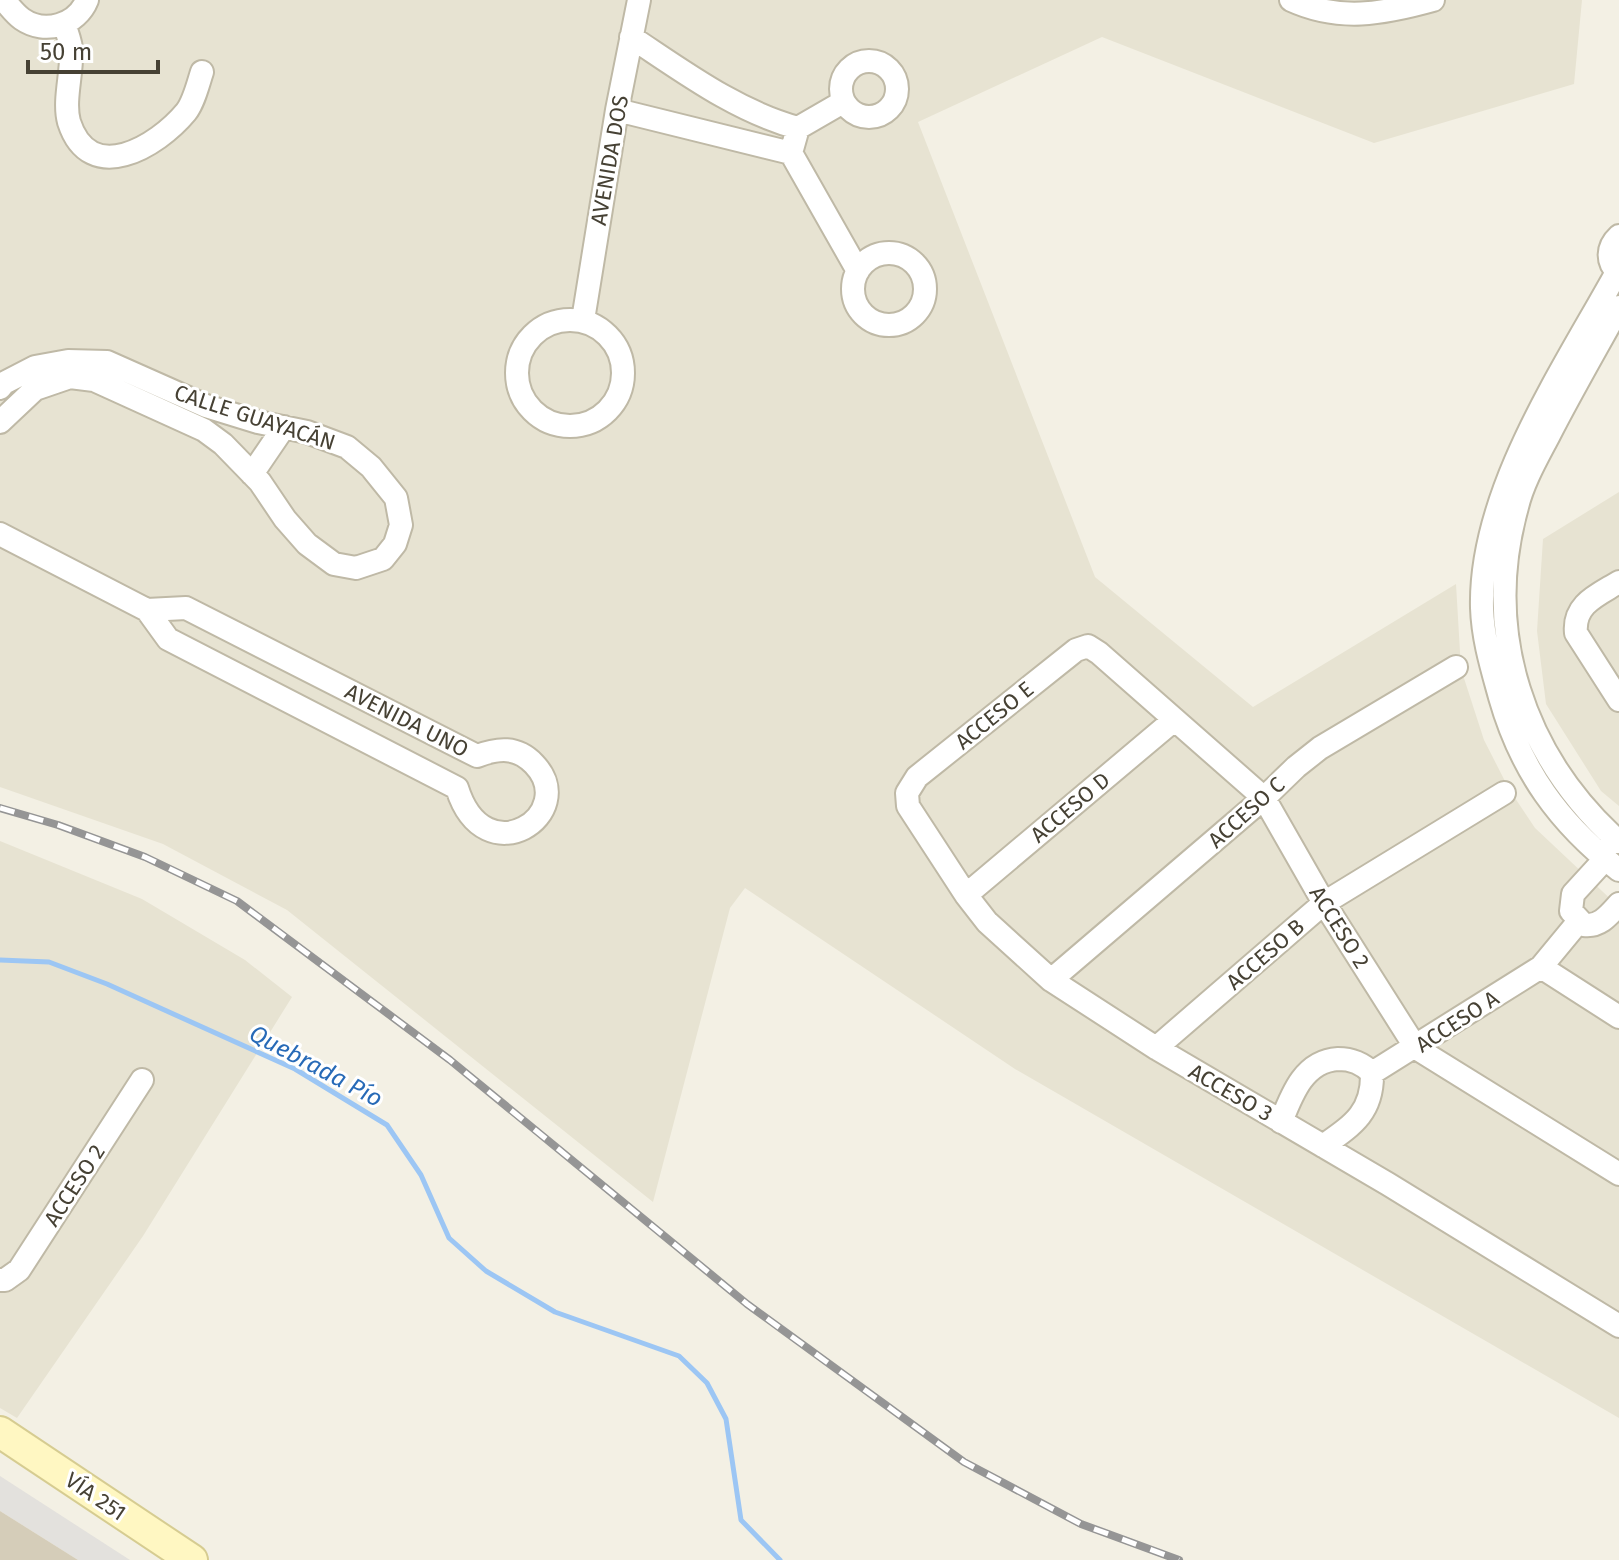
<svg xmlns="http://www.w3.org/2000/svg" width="1619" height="1560" font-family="'Fira Sans',sans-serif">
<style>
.residential{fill:#e7e3d2}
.parking{fill:#e3e1dd}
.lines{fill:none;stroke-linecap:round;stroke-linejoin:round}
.stream{stroke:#9cc6f4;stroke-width:5}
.building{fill:#d5cdb9}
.minor-casing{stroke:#bfb9a6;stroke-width:26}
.secondary-casing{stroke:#d6cc91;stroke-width:34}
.minor{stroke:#fff;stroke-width:22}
.secondary{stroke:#fff7c2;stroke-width:30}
.rail-casing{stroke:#959595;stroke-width:8}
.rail{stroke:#fff;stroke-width:5;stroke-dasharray:15;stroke-linecap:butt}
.labels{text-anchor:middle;stroke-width:6;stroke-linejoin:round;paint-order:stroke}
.street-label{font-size:22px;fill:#464134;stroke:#fff}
.water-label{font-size:24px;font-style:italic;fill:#276ab7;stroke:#fff}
</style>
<rect width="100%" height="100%" fill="#f3f0e4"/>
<!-- residential -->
<path class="residential" d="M0,0h1582l-8,84 -200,59 -272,-106 -184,85 177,455 158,130 203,-123 5,85 23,71 25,49 26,39 84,79v511l-604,-349 -270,-181 -15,20 -77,294 -366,-292 -124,-66 -163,-57z
M1619,492v314l-18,-15 -55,-87 -9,-73 6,-92z
M0,841l142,58 103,61 47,37 -149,239 -126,182 -17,-10z"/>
<!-- parking -->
<path class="parking" d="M0,1476l130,84h-52l-78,-49z"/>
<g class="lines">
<!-- stream -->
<path class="stream" d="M0,960l49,2 58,22 188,85 92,56 34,50 28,63 37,33 69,41 124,44 28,27 19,36 15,101 39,40"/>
</g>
<!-- building -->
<path class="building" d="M0,1511l78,49h-78z"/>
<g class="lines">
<defs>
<path id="minor" d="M4,0c5,6 11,14 18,19 23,16 55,6 65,-19
M1291,0c48,22 92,14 142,0
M64,24c3,8 6,16 7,24 2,23 -8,52 -2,74 21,65 88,25 117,-10 8,-10 12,-28 16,-40
M631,37c53,35 105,74 167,91
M841 89a28 28 0 1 1 56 0a28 28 0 1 1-56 0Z
M843,102l-45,26 -7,25 67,118
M617,110l174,43
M1619,236c-12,11 -13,26 0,38
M853 289a36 36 0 1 1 72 0a36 36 0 1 1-72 0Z
M1617,272c-54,98 -138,221 -135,336 1,31 10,60 18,89 21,74 59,126 119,173
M1619,307c-23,42 -48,85 -70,128 -12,23 -26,47 -32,72 -35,125 6,249 102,335
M517 373a53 53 0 1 1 106 0a53 53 0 1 1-106 0Z
M583,320l34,-210 22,-110
M0,388l4,-5 31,-16 33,-6 39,1 99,44 52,16 49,10 40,15 24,20 25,31 5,27 -6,19 -12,15 -27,9 -22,-4 -27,-20 -22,-25 -25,-37 -37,-38 -19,-14 -110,-50 -24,-3 -35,12 -35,33
M252,474l32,-47
M0,534l147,76 21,29 289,149c28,90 124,25 77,-24 -17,-18 -36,-16 -57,-8l-291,-148 -39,2
M1619,582c-21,13 -46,22 -43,51l43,67
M1606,858l-33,36 -2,17 13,14c16,2 25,-10 35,-21
M966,895l208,-175
M1541,967l78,50
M1051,980l213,-182 32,-31 24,-19 136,-81
M1156,1048l168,-145 180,-110
M1372,1073l169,-106 38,-46
M1281,1122c11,-28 23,-61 57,-63 14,0 24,4 34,14 1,39 -19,52 -49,73
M1619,1174l-203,-126 -92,-145 -60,-105 -165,-145 -11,-7 -12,4 -159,127 -10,16 1,13 58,89 21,27 64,58 105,68 232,136 231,142
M0,1280h5l14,-10 123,-190"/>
<path id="secondary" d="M0,1432l192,128"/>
</defs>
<!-- minor casing -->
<use href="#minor" class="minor-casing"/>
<!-- secondary casing -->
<use href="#secondary" class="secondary-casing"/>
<!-- minor -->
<use href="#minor" class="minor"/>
<!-- secondary -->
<use href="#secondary" class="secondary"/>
<defs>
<path id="rail" d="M0,808l58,17 87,32 92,44 213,159 297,244 217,158 117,62 98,36"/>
</defs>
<!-- rail casing -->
<use href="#rail" class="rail-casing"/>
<!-- rail -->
<use href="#rail" class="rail"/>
</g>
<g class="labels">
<!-- street labels -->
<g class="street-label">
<text transform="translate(609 160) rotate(-80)" y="8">AVENIDA DOS</text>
<text transform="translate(255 417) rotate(18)" y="8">CALLE GUAYACÁN</text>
<text transform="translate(994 715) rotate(-39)" y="8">ACCESO E</text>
<text transform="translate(407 720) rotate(27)" y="8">AVENIDA UNO</text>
<text transform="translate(1070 807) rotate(-40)" y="8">ACCESO D</text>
<text transform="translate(1246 812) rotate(-42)" y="8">ACCESO C</text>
<text transform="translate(1340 927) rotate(58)" y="8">ACCESO 2</text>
<text transform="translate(1265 954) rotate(-41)" y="8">ACCESO B</text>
<text transform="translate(1457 1021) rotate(-33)" y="8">ACCESO A</text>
<text transform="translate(1231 1092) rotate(30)" y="8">ACCESO 3</text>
<text transform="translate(74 1185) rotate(-57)" y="8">ACCESO 2</text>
<text transform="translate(96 1496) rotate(34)" y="8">VÍA 251</text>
</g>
<!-- water labels -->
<g class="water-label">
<text transform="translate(316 1066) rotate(28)" y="8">Quebrada Pío</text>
</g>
</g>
<!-- scale -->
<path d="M28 60v12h130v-12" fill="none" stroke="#464134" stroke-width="4"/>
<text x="40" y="60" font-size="24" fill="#464134" stroke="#ffffff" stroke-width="6" paint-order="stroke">50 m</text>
</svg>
